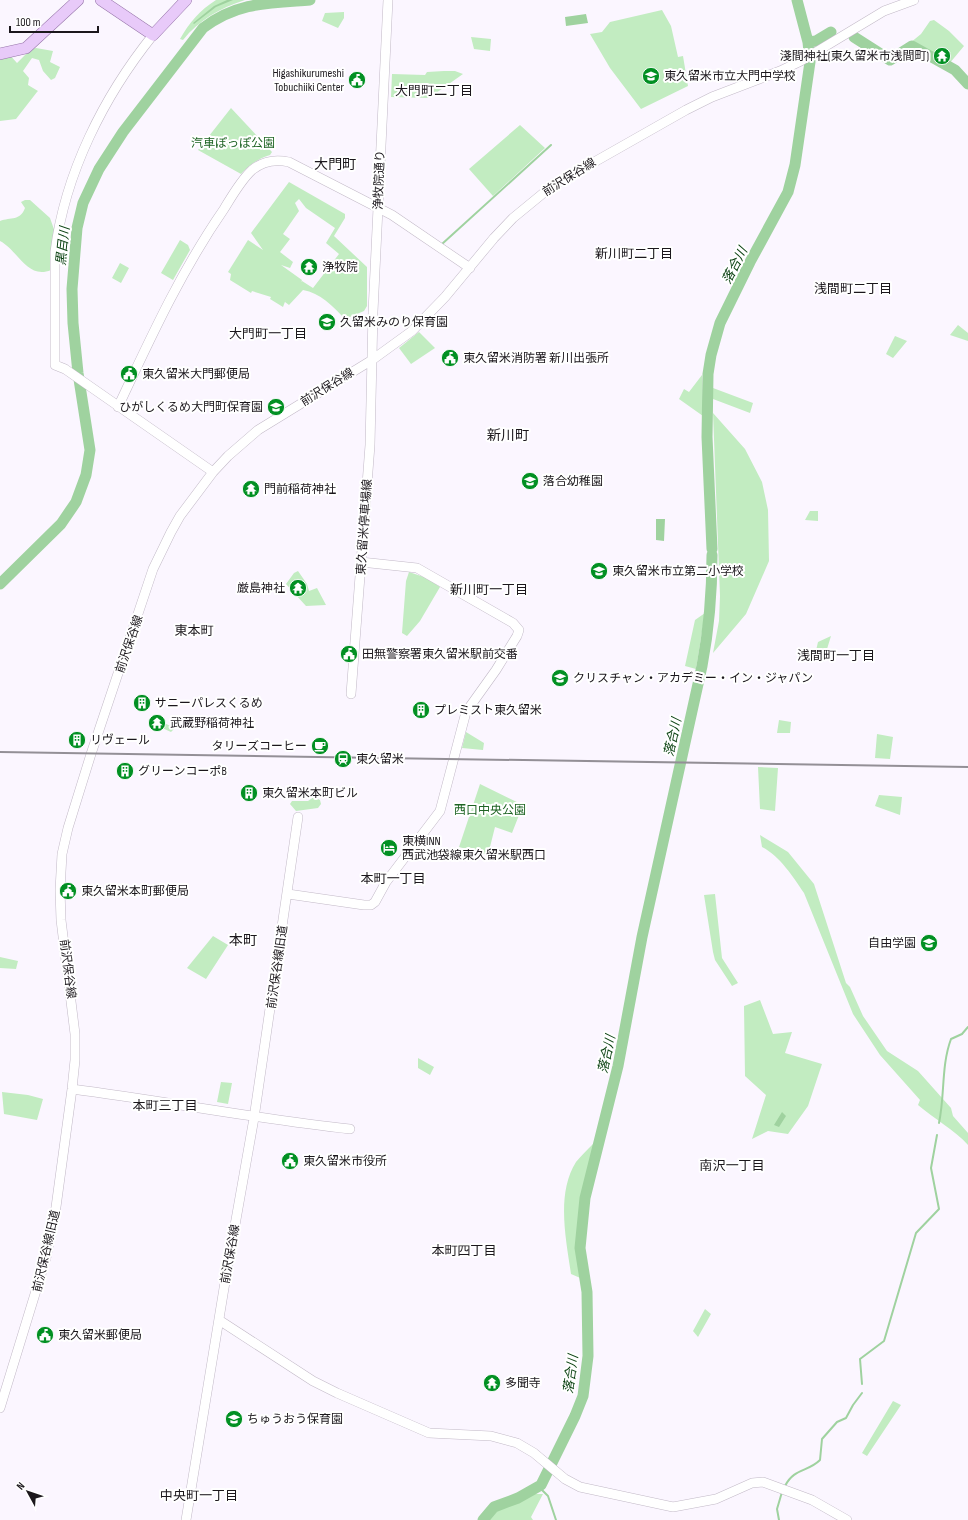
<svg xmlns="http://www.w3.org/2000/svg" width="968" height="1520" font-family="'Sofia Sans Condensed','Noto Sans JP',sans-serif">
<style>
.green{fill:#c2ecc1;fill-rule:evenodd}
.water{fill:#9fd29f}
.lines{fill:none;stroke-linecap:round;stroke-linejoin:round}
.stream{stroke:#9fd29f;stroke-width:2}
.river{stroke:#9fd29f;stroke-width:11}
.secondary-casing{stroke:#c2b9c7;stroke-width:10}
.primary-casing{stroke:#9675a9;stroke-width:12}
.secondary{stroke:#fff;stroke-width:9}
.primary{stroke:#e8caf9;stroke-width:11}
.rail{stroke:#938f96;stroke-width:2}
.labels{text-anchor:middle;stroke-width:4;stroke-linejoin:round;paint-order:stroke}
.poi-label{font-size:12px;fill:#1b171c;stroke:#fff;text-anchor:start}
.park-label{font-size:12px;fill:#1e6424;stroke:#fff}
.street-label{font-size:12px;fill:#1b171c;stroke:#fff}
.neighbourhood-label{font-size:13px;fill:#1b171c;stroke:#fff}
.water-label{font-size:13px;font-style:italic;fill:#053d0c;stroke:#fff}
.quarter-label{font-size:14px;fill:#1b171c;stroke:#fff}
</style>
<rect width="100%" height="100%" fill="#fbf6ff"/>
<!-- green -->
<path class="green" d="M216,0h29c-25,8 -46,20 -62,40l-3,-1c9,-16 20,-29 36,-39z
M662,10l9,16 7,31 5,-1 5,30 -47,23 -31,-41 -20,-34 12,-2 8,-10z
M344,12v6l-6,10 -16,-7 3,-8z
M934,20l15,11 15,15 -15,18 -39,-21 11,-9 9,-13z
M471,37l20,2 -1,12 -16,-2z
M36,48l17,3 -3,11 10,5 -5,11 -4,2 -8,-9 -4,-11 -7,-2 -9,13 6,7 -1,7 10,6 -1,1 -21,27 -16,2v-67l8,-1 9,10 14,-14z
M444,71h11l8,3 -34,24 -38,-1 1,-23 33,1 2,-3z
M231,108l41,44 -2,3c-12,4 -20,9 -29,19l-43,-24z
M520,125l25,23 -52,48 -24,-27z
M289,182l56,32v4l-11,18 33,31v39l-3,5 -19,8c-12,-13 -25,-26 -42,-29l-14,15 -4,-3 1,-3 -3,8 -13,-8 1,-2 -19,-6 -1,2 -21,-13 1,-6 -3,-2 20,-32 15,10 -12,-17zM299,199l7,9 29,20 -9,15 13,11 -26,34 -11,-7 -1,1 1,-2 -21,-15 9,3 3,-6 -13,-10 10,-13 -7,-5 16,-23 -4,-8z
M25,200h5l20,18 6,17 -5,35c-24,10 -33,-20 -51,-29v-20c11,-4 20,0 25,-13l-4,-6z
M180,240l8,5 2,5 -17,30 -12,-7z
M120,263l9,5 -8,15 -9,-5z
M958,325l10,8v8l-18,-6z
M419,332l16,16 -24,16 -12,-16z
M895,336l12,5 -14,17 -7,-4z
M702,375l1,41 -24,-17 5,-10 5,3z
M713,388l40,15 -3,10 -37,-14z
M713,413l32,36 17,33 6,28 1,51 -23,53 -33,39 6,-32 1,-25z
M810,511h8v10l-13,-1z
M298,571l9,13 2,7 8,-3 9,17 -20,1 -11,-12 2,-2 -3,1 -8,-9 8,-11z
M409,572l18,6 13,9 -20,34 -13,15 -5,-3 4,-52z
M705,613l-9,56 -11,-3 10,-46z
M831,636l-8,26 -9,-3 4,-17z
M153,718l22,10 -4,4 -20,-9z
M779,720l12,2 -1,11h-13z
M466,732l18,11 -1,7 -21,-2z
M877,734l16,3 -3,22 -15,-1z
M758,767l20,1 -3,43 -15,-2z
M480,784l43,21 -11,28 -17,-6 -7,28 -29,-8z
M879,795l23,2 -2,18 -25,-9z
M314,797l6,3 1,4 -3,4 -22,3 -6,-7 2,-3h16z
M760,835l28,17 26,32 32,99 4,4 13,29 24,35 31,20 33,37 2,8 15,17v12c-13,-15 -34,-26 -50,-40l2,-5 -40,-45 -27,-41 -49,-121c-11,-16 -24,-37 -42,-46z
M715,894l7,64 16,25 -6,3 -17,-26 -2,-8 -9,-57z
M213,936l15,9 -22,34 -19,-11z
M0,957l18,4 -2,8 -16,-1z
M760,1000l13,34 19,-2 -7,21 37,11 -14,42 -20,28 -20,-3 -16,8 14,-44 -21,-19 -1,-70z
M418,1058l16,9 -4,8 -12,-7z
M221,1082l11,1 -4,21 -11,-2z
M2,1092l26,3 15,4 -6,21 -33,-6z
M593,1144l4,1c-10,45 -21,88 -12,135l-14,-6c-5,-35 -15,-80 5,-112 5,-6 11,-12 17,-18z
M705,1309l6,5 -13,23 -5,-6z
M893,1401l8,4 -34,51 -5,-3z
M532,1494h11l-12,23 2,3h-50l11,-13z"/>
<!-- water -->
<path class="water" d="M227,0h6l-17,7 -22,17 -1,-1 21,-17z
M586,14l2,9 -22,3 -1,-9z
M656,519h9l-1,22 -8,-1z
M782,1112l4,4 -7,11 -5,-2z"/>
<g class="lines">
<!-- stream -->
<path class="stream" d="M442,244l109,-99
M939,1123c6,-28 2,-57 12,-84l11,-5 6,-7
M862,1384l-2,-25 24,-18 32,-108 23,-24 -8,-41 6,-33
M785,1486c9,-18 23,-14 35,-26l2,-21 15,-17 9,-4 7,-13 9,-12
M539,1487l9,9 8,24
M779,1520l-2,-11 5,-17"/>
<!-- river -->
<path class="river" d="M854,37l36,23 22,-14 43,24 13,14
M808,42l8,-1 15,-9
M712,549l-5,-112 1,-63 3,-19 9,-32 30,-61 38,-70 7,-27 15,-103 -2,-20 -11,-42
M0,584l61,-60 15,-22 10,-27 4,-25 -12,-77 -5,-50 -1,-34 5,-61 6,-25 16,-34 24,-37 80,-104c34,-26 66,-25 107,-28
M483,1520l11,-13 24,-9 23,-13 34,-69 8,-20 5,-40 -1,-64 -7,-44 5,-50 33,-132 24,-129 60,-271c7,-37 10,-73 10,-111"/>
<defs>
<path id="secondary" d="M153,35c-49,61 -88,138 -98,217v113l10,4 148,103
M118,407c32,-68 63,-136 106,-198 8,-13 17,-29 28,-39 11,-9 24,-11 37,-8l103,53 78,53
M351,694l19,-249 3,-133 15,-312
M288,894l76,11h7l4,-3 11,-20 54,-71 26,-99 30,-42 21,-34 2,-6 -6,-7 -96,-55 -56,-6
M72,1089c93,12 185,30 278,40
M219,1320l94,61 24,12 92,40 62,3 26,7 17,10 31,26 15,8 93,20 43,-8 36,-16 11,-1 49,18 35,20
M0,1408l46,-150 10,-51 16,-118 3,-29v-26l-14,-114 -1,-30 2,-36 6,-26 23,-74 62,-185 18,-37 9,-16 33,-44 15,-16 30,-26 114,-70 40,-29 33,-34 49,-59 19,-20 39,-32 134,-76 26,-13 68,-26 21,-10 83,-50 30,-11
M186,1520l40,-244 28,-158 44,-301"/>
<path id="primary" d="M101,0l52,35 33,-35
M0,54l26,-6 52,-48"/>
</defs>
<!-- secondary casing -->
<use href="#secondary" class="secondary-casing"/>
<!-- primary casing -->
<use href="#primary" class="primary-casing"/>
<!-- secondary -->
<use href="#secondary" class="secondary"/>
<!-- primary -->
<use href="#primary" class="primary"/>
<!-- rail -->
<path class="rail" d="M0,752l968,15"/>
</g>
<!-- icons -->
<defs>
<symbol id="temple-disc" viewBox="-11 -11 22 22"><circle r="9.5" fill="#029023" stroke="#fff"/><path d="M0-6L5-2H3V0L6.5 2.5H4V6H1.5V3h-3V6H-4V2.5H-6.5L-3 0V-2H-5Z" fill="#fff"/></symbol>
<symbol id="school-disc" viewBox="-11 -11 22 22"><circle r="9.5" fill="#029023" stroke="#fff"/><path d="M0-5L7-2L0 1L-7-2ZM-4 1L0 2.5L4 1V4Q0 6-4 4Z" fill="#fff"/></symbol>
<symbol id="civic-disc" viewBox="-11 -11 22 22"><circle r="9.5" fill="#029023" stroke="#fff"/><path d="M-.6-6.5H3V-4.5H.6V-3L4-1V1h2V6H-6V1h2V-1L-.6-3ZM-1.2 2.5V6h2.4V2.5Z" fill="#fff"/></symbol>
<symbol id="building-disc" viewBox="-11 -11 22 22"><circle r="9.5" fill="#029023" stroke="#fff"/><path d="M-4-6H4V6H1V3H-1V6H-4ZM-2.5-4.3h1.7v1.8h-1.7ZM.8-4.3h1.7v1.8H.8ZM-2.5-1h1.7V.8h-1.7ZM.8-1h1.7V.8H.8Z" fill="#fff"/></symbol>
<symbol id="cafe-disc" viewBox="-11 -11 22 22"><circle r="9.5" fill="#029023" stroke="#fff"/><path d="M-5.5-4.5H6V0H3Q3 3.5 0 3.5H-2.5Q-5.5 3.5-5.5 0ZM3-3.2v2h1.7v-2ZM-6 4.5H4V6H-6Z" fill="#fff"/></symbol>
<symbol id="station-disc" viewBox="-11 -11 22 22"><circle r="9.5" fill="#029023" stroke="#fff"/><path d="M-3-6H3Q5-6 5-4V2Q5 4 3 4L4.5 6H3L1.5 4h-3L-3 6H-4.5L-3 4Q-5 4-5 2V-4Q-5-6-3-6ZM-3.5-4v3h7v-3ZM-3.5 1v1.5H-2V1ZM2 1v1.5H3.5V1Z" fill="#fff"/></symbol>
<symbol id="hotel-disc" viewBox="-11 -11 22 22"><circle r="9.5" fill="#029023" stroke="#fff"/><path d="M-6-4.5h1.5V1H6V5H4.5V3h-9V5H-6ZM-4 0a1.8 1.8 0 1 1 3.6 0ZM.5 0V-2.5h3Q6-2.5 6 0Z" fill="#fff"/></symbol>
</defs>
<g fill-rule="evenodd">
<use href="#temple-disc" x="932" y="46" width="20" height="20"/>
<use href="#school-disc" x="641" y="66" width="20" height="20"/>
<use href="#civic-disc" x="347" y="70" width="20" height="20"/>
<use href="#temple-disc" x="299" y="257" width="20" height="20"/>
<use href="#school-disc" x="317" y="312" width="20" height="20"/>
<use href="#civic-disc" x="440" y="348" width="20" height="20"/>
<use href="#civic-disc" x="119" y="364" width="20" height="20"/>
<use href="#school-disc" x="266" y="397" width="20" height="20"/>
<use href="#school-disc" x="520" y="471" width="20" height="20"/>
<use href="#temple-disc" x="241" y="479" width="20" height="20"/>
<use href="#school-disc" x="589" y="561" width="20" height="20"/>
<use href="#temple-disc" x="288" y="578" width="20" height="20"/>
<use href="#civic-disc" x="339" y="644" width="20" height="20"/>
<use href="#school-disc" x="550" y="668" width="20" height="20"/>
<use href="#building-disc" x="132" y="693" width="20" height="20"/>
<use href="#building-disc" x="411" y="700" width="20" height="20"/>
<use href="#temple-disc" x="147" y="713" width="20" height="20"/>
<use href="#building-disc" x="67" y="730" width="20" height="20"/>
<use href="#cafe-disc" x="310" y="736" width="20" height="20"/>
<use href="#station-disc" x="333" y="749" width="20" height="20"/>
<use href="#building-disc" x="115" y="761" width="20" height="20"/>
<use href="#building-disc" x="239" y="783" width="20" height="20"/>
<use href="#hotel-disc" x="379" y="838" width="20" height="20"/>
<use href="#civic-disc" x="58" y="881" width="20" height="20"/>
<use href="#school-disc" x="919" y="933" width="20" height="20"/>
<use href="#civic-disc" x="280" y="1151" width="20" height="20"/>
<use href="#civic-disc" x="35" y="1325" width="20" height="20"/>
<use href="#temple-disc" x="482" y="1373" width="20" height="20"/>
<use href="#school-disc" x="224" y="1409" width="20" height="20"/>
</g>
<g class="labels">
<!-- poi labels -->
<g class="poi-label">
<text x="929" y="60" text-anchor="end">淺間神社(東久留米市浅間町)</text>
<text x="344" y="77" text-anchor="end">Higashikurumeshi<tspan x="344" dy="14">Tobuchiiki Center</tspan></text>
<text x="664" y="80">東久留米市立大門中学校</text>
<text x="322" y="271">浄牧院</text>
<text x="340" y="326">久留米みのり保育園</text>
<text x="463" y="362">東久留米消防署 新川出張所</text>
<text x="142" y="378">東久留米大門郵便局</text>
<text x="263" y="411" text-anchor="end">ひがしくるめ大門町保育園</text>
<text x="543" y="485">落合幼稚園</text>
<text x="264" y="493">門前稲荷神社</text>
<text x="612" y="575">東久留米市立第二小学校</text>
<text x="285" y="592" text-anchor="end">厳島神社</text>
<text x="362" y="658">田無警察署東久留米駅前交番</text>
<text x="573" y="682">クリスチャン・アカデミー・イン・ジャパン</text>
<text x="155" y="707">サニーパレスくるめ</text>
<text x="434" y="714">プレミスト東久留米</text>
<text x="170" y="727">武蔵野稲荷神社</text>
<text x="90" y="744">リヴェール</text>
<text x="307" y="750" text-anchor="end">タリーズコーヒー</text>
<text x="356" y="763">東久留米</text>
<text x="138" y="775">グリーンコーポB</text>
<text x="262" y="797">東久留米本町ビル</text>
<text x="402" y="845">東横INN<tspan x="402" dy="14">西武池袋線東久留米駅西口</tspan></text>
<text x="81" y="895">東久留米本町郵便局</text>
<text x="916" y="947" text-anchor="end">自由学園</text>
<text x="303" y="1165">東久留米市役所</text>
<text x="58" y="1339">東久留米郵便局</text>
<text x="505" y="1387">多聞寺</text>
<text x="247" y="1423">ちゅうおう保育園</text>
</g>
<!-- park labels -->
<g class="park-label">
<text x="233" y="147">汽車ぽっぽ公園</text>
<text x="490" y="814">西口中央公園</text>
</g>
<!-- street labels -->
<g class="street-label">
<text transform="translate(569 177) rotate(-32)" y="4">前沢保谷線</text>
<text transform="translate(379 180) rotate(-88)" y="4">浄牧院通り</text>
<text transform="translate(327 387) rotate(-32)" y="4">前沢保谷線</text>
<text transform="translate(364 527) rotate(-86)" y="4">東久留米停車場線</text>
<text transform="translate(129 644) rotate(-71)" y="4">前沢保谷線</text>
<text transform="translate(277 967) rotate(-82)" y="4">前沢保谷線旧道</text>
<text transform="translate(68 969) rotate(83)" y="4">前沢保谷線</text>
<text transform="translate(46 1251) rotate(-77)" y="4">前沢保谷線旧道</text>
<text transform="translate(230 1254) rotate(-80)" y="4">前沢保谷線</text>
</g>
<!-- neighbourhood labels -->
<g class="neighbourhood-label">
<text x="434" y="95">大門町二丁目</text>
<text x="634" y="258">新川町二丁目</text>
<text x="853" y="293">浅間町二丁目</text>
<text x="268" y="338">大門町一丁目</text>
<text x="489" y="594">新川町一丁目</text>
<text x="194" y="635">東本町</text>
<text x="836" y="660">浅間町一丁目</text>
<text x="393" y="883">本町一丁目</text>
<text x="165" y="1110">本町三丁目</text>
<text x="732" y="1170">南沢一丁目</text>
<text x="464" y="1255">本町四丁目</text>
<text x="199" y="1500">中央町一丁目</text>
</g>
<!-- water labels -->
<g class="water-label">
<text transform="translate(62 246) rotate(-84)" y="5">黒目川</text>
<text transform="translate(734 265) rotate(-63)" y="5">落合川</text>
<text transform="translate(672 737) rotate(-78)" y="5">落合川</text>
<text transform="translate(606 1054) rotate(-78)" y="5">落合川</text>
<text transform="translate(570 1374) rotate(-82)" y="5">落合川</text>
</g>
<!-- quarter labels -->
<g class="quarter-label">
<text x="335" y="169">大門町</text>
<text x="508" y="440">新川町</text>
<text x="243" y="945">本町</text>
</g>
</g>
<!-- north arrow -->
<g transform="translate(28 1492) rotate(310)" stroke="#ffffff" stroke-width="3" paint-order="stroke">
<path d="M0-3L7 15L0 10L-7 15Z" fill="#1b171c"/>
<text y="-6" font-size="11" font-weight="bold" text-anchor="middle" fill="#1b171c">N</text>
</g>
<!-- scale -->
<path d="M10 26v6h88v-6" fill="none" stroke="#1b171c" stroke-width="2"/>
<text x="16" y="26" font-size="12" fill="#1b171c" stroke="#ffffff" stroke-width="3" paint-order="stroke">100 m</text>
</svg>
